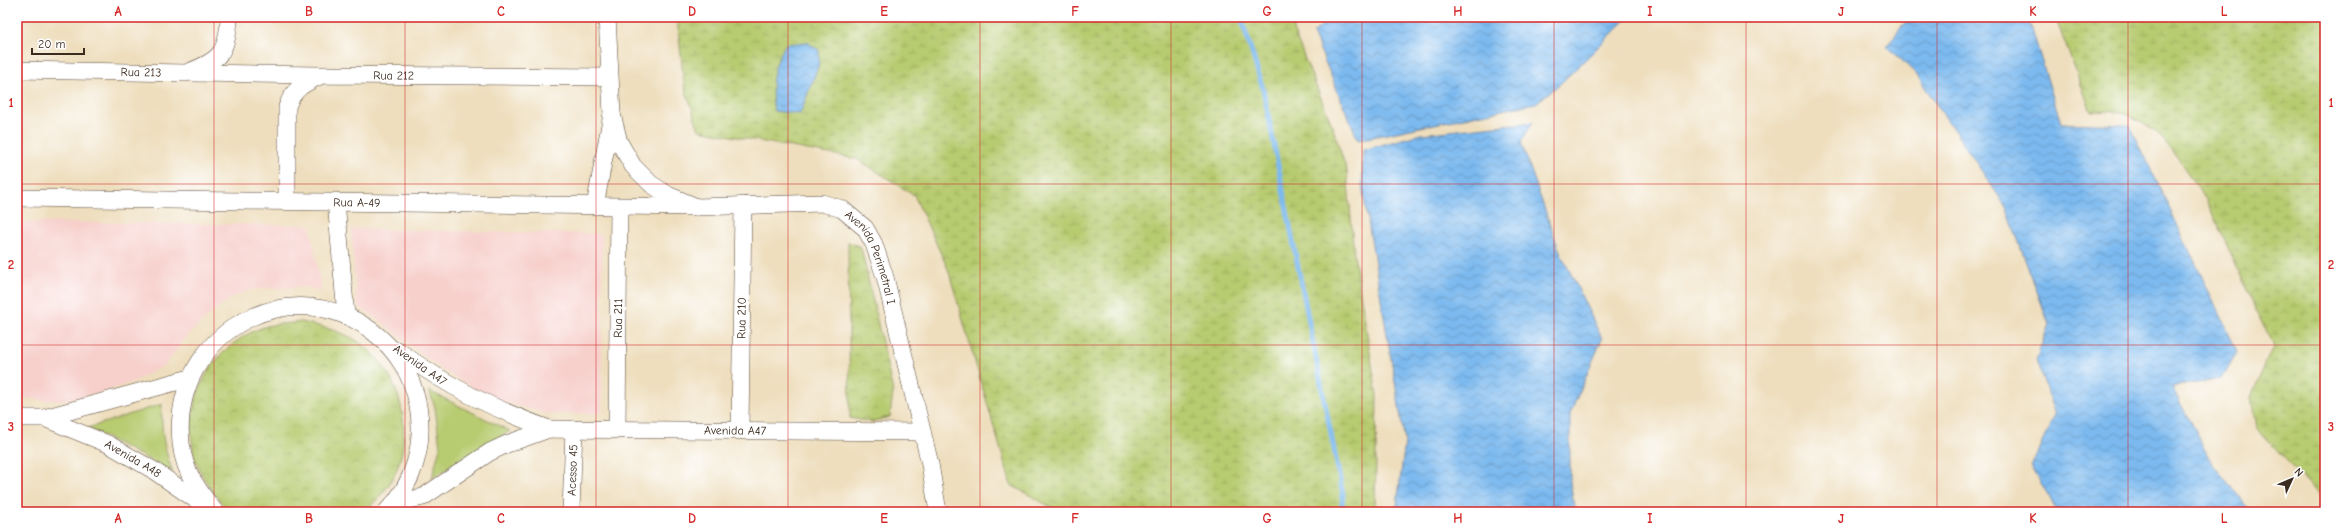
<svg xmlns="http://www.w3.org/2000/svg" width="2342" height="529" font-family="'Comic Neue',sans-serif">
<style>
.built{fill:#f7d0cc}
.grass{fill:#b7cb6f;stroke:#797a46}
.wetland{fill:url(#wetland-marsh);stroke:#797a46}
.park{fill:url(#park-crowns);stroke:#797a46}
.water{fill:url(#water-waves);stroke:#5c7286}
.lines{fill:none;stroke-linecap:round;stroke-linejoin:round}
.stream{stroke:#7cb9ef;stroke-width:5}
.minor-casing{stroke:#564536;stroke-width:18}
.minor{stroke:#fff;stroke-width:17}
.grid{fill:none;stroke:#d62828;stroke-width:1;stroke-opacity:0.55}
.labels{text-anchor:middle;stroke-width:3.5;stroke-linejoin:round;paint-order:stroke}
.street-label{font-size:12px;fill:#3b2a1e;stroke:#fff}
.neatline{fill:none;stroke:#d62828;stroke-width:1.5}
.grid-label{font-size:13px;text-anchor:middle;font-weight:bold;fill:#d62828}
</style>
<defs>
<pattern id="wetland-marsh" width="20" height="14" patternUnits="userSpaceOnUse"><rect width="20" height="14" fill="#b7cb6f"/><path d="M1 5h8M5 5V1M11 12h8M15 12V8" fill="none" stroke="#9eae60"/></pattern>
<pattern id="park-crowns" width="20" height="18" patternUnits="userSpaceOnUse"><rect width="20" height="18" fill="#b7cb6f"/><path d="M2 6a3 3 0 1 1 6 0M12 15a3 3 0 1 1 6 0" fill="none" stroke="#9eae60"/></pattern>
<pattern id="water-waves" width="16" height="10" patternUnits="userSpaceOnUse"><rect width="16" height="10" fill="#7cb9ef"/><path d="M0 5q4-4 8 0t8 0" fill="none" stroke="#6797c1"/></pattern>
</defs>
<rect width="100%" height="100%" fill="#fff"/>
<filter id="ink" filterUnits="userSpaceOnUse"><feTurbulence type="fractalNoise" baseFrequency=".025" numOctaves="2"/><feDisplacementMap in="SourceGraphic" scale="8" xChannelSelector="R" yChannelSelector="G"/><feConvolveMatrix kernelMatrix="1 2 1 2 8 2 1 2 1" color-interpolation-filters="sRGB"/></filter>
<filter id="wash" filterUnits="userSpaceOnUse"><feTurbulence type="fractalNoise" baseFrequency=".012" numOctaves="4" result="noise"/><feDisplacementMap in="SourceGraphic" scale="16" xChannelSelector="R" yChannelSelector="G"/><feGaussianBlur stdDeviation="0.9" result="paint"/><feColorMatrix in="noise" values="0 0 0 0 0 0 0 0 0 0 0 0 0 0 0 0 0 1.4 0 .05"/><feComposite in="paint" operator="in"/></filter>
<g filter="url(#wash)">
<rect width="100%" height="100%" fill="#eedebd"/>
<!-- built -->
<path class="built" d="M17,222l293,3 12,67 -14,-5 -55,2 -22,9 -25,20 -19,18 -22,29 -30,16 -34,12 -44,8 -40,-3z
M351,229l251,5v179l-54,1 -58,-16 -49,-29 -53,-42 -31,-22z"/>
<!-- grass -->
<path class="grass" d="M429,391l81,40 -78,47 8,-31 -5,-40z
M162,404c-1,26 1,43 11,68l-85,-44z"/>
<!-- wetland -->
<path class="wetland" d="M677,17h619l-3,13 39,95 15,46 7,84 23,140 -2,117h-315l-49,-27 -63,-216 -34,-74 -57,-36 -158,-29 -15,-45z
M2055,17h270v484l-69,-73 -5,-31 22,-51 -66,-144 -32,-48 -19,-23 -34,-19 -31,-1z"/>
<!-- park -->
<path class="park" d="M848,242l13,5 32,145 -3,25 -19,5 -21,-4z
M301,322c22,5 43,9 62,23 35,27 50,79 35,121 -6,19 -20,33 -34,46h-134c-15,-16 -27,-31 -35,-53 -2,-5 -2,-12 -3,-18 -6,-50 26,-100 75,-115 11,-3 23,-2 34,-4z"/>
<!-- water -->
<path class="water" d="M1332,17h297l-68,66 -25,20 -178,37 -45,-107z
M1913,17h115l33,106 69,2 107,226 -16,28 -49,8 38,73 41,52h-193l-27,-46 24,-51 -19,-55 13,-36 -43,-117 -90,-133 -29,-28 15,-21z
M807,42l12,8v14l-19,50 -26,-3c-4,-27 -2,-44 12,-67z
M1533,122l-12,20 37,105 44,92 -32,75v68l5,30h-179l9,-70 -43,-256 1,-36 58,-16z"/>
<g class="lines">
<!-- stream -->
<path class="stream" d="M1241,17l22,72 80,406 -2,17"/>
</g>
</g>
<g filter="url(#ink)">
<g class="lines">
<defs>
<g id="minor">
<path id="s1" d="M17,70l169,3c33,-12 42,-20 43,-56"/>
<path d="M194,73l124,2"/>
<path id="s2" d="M612,114l7,28 14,24 18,18 17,11 29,12 125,-4 20,6 23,19 9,16 11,33 45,187 8,48"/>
<path id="s3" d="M17,198l680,9"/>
<path id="s4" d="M287,200v-93c6,-19 18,-24 35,-32l286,2"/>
<path d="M336,201l10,115"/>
<path d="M595,206l17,-92 -5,-97"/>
<path d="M397,350c52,37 92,57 152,79"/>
<path d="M17,418h27l146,-40"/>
<path id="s5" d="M44,418l64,26 45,26 52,36"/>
<path id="s6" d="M617,429l2,-222"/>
<path id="s7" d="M740,430l3,-225"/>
<path id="s8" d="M393,504l30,-7 67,-45 17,-8 42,-15 373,3"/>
<path d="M215,512c-9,-12 -18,-23 -25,-37 -9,-18 -11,-40 -9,-60 10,-92 115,-141 191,-84 24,18 41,45 46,75 7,38 -4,79 -32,106"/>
<path id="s9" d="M571,512l3,-83"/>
</g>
</defs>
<!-- minor casing -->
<use href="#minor" class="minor-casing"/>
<!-- minor -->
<use href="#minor" class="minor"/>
</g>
</g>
<!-- grid -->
<path class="grid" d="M214,17v495M405,17v495M596,17v495M788,17v495M980,17v495M1171,17v495M1362,17v495M1554,17v495M1746,17v495M1937,17v495M2128,17v495M17,184h2308M17,345h2308"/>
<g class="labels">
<!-- street labels -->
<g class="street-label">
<text dy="4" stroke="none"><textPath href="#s1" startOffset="124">Rua 213</textPath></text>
<text dy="4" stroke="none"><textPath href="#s4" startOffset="214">Rua 212</textPath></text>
<text dy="4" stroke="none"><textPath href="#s3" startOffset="340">Rua A-49</textPath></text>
<text dy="4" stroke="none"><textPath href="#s2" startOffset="338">Avenida Perimetral I</textPath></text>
<text dy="4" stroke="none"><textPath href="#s6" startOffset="111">Rua 211</textPath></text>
<text dy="4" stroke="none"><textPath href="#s7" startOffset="112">Rua 210</textPath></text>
<text transform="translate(420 365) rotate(35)" y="4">Avenida A47</text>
<text dy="4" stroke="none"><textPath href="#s8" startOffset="361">Avenida A47</textPath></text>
<text dy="4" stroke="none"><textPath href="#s5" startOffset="98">Avenida A48</textPath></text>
<text dy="4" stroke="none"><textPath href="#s9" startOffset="42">Acesso 45</textPath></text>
</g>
</g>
<!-- margin -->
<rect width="2342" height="529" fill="none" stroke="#fff" stroke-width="44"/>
<!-- north arrow -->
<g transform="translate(2292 479) rotate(46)" stroke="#ffffff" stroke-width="3" paint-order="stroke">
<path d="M0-3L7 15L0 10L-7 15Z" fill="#3b2a1e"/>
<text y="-6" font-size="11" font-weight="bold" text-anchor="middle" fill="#3b2a1e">N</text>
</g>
<!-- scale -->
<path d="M32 48v6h52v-6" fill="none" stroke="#3b2a1e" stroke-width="2"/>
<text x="38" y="48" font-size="12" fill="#3b2a1e" stroke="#ffffff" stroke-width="3" paint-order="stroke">20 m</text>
<rect x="22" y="22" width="2298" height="485" class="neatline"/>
<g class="grid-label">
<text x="118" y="16">A</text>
<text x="309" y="16">B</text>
<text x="501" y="16">C</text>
<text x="692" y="16">D</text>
<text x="884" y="16">E</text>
<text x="1075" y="16">F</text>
<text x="1267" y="16">G</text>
<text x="1458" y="16">H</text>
<text x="1650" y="16">I</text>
<text x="1841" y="16">J</text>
<text x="2033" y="16">K</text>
<text x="2224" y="16">L</text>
<text x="11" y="107">1</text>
<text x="2331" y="107">1</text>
<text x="11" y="269">2</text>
<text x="2331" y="269">2</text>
<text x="11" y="431">3</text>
<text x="2331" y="431">3</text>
<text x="118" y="523">A</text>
<text x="309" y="523">B</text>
<text x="501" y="523">C</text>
<text x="692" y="523">D</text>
<text x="884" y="523">E</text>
<text x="1075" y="523">F</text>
<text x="1267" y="523">G</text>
<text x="1458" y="523">H</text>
<text x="1650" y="523">I</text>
<text x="1841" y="523">J</text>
<text x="2033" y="523">K</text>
<text x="2224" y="523">L</text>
</g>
</svg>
